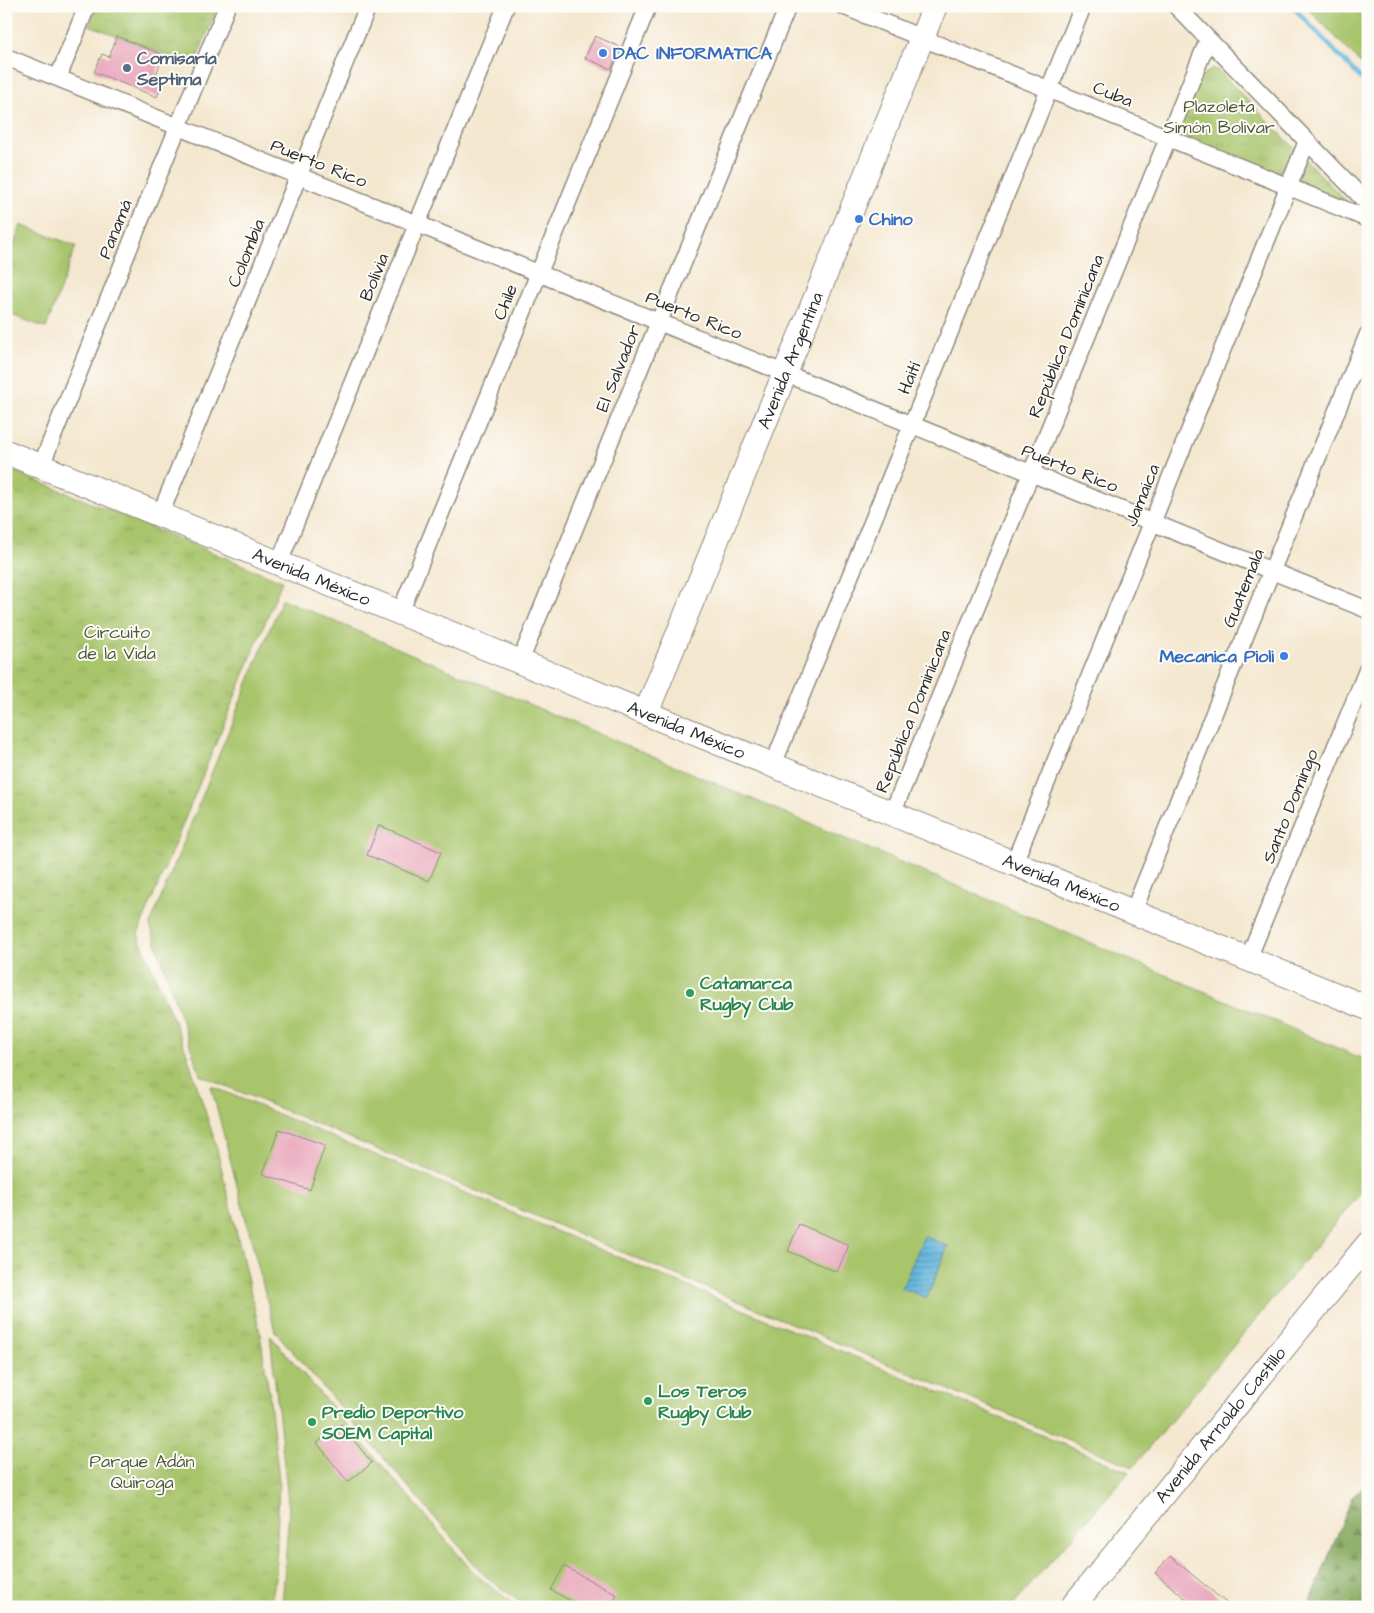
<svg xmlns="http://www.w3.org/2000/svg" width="1374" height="1613" font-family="'Architects Daughter',sans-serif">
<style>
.grass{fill:#a8c56c;stroke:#6a784c}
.forest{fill:url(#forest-firs);stroke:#586a46}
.park{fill:url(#park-tufts);stroke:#6a784c}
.water{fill:url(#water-rules);stroke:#467084}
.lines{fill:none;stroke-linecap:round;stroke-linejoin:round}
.stream{stroke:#60b5dc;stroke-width:4.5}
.building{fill:#eaabc0}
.street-casing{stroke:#90897d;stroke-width:19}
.secondary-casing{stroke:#90897d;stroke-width:26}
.street{stroke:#fff;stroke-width:16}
.secondary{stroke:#fff;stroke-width:24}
.shop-dot{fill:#3f7fe0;stroke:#fdfcf7;stroke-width:2}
.service-dot{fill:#5c6f8a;stroke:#fdfcf7;stroke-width:2}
.leisure-dot{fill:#2e9e5b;stroke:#fdfcf7;stroke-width:2}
.labels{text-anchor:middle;stroke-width:4;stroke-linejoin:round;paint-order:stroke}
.shop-label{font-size:18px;font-weight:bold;fill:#366cbe;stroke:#fdfcf7;text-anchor:start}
.service-label{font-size:18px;font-weight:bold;fill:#4e5e75;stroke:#fdfcf7;text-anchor:start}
.street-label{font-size:18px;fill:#2b2b2b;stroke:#fdfcf7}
.park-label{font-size:18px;fill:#50593e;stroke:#fdfcf7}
.leisure-label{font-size:18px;font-weight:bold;fill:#27864d;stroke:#fdfcf7;text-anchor:start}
</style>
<defs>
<pattern id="forest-firs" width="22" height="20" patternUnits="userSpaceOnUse" patternTransform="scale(1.25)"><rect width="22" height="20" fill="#86aa60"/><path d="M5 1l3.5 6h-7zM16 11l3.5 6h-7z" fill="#6e8b4f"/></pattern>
<pattern id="park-tufts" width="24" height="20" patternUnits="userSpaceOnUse" patternTransform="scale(1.25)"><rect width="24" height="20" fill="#a8c56c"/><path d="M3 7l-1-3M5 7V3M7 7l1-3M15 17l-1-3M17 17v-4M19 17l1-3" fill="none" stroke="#91a95e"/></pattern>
<pattern id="water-rules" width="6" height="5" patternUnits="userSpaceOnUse" patternTransform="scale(1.25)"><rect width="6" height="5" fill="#60b5dc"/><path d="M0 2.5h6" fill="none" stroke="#4f93b3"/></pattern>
</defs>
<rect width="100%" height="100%" fill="#fdfcf7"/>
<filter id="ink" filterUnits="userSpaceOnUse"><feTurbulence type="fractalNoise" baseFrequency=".02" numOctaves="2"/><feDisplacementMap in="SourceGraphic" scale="10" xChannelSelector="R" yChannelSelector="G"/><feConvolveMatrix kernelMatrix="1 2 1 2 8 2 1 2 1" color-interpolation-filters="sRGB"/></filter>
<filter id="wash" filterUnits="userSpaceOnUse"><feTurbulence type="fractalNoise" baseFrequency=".0096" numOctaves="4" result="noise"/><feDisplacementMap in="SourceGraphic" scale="20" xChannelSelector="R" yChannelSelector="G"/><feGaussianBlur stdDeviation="1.12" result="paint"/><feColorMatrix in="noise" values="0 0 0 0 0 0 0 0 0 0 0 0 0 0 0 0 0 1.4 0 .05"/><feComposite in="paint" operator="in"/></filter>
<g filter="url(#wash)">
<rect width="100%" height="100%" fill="#f4e7cf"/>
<!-- grass -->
<path class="grass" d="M1306,6h62v65z
M21,225l55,21 -30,82 -40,-15v-47z
M282,599l1086,462v123l-235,283 -933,-392 -50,-150z
M211,1086l918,386 -118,135h-485l-43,-33 -208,-243z
M270,1335l206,240 42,32h-236l7,-97z"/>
<!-- forest -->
<path class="forest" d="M1368,1484v123h-60l45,-111z"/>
<!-- park -->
<path class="park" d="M96,6h122l-24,60 -105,-41z
M1213,69l6,2 129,132 -157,-63 -8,-6 -2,-8 20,-50z
M6,468l276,113 -144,353 48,117 30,94 43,183 10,64 10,88 -3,92 -6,35h-264z"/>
<!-- water -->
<path class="water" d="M924,1236l24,10 -21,52 -25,-10z"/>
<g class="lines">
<!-- stream -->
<path class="stream" d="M1292,6l76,80"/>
</g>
<g id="blocks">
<!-- building -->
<path class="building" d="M117,36l46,19 -7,20 9,3 -8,19 -63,-25 8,-18 7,3z
M595,36l25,11 -9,22 -26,-11z
M379,825l62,27 -12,29 -62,-26z
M279,1129l46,16 -15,45 -47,-16z
M799,1224l50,21 -12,27 -49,-21z
M341,1424l31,39 -24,19 -31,-39z
M1170,1556l61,51h-35l-41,-34z
M564,1566l53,29 -7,12h-28l-31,-17z"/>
</g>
</g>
<g filter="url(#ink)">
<use href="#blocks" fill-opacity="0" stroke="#90897d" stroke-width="1"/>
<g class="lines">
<defs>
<path id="street" d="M843,6l525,213
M1176,6l192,198
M6,57l1362,553
M58,78l29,-72
M41,466l186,-460
M160,515l208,-509
M279,563l227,-557
M400,613l248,-607
M520,662l268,-656
M773,765l310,-759
M892,814l316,-774
M1014,863l293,-722
M1133,912l235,-578
M1248,959l120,-291"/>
<g id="secondary">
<path id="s1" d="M6,452l1362,556"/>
<path id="s2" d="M646,713l289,-707"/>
<path id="s3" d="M1072,1607l296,-363"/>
</g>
</defs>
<!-- street casing -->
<use href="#street" class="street-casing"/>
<!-- secondary casing -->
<use href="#secondary" class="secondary-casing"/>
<!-- street -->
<use href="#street" class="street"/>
<!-- secondary -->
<use href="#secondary" class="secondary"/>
</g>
</g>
<!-- markers -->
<g class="shop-dot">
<circle cx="603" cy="53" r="5"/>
<circle cx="859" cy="219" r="5"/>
<circle cx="1284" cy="656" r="5"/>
</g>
<circle class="service-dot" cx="127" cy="68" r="5"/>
<g class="leisure-dot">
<circle cx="690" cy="993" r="5"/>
<circle cx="648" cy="1401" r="5"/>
<circle cx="312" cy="1422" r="5"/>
</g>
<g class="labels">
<!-- shop labels -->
<g class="shop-label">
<text x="613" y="59">DAC INFORMATICA</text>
<text x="869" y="225">Chino</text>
<text x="1274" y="662" text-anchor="end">Mecanica Pioli</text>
</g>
<!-- service labels -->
<g class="service-label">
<text x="137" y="64">Comisaría<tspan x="137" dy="21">Septima</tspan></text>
</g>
<!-- street labels -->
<g class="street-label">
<text transform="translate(1113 94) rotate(22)" y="6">Cuba</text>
<text transform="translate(319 163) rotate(22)" y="6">Puerto Rico</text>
<text transform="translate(115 229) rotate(-68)" y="6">Panamá</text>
<text transform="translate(246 253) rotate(-68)" y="6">Colombia</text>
<text transform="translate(374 277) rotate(-68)" y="6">Bolivia</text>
<text transform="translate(505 302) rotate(-68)" y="6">Chile</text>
<text transform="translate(694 315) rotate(22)" y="6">Puerto Rico</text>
<text transform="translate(1066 336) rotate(-68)" y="6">República Dominicana</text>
<text dy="6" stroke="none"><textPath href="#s2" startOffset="381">Avenida Argentina</textPath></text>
<text transform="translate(618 368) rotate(-68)" y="6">El Salvador</text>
<text transform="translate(909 378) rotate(-68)" y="6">Haití</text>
<text transform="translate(1070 468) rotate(22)" y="6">Puerto Rico</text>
<text transform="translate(1142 495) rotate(-68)" y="6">Jamaica</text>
<text dy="6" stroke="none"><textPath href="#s1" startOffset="330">Avenida México</textPath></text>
<text transform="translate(1243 588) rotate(-68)" y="6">Guatemala</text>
<text transform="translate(913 711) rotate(-68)" y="6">República Dominicana</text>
<text dy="6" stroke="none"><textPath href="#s1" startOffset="735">Avenida México</textPath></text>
<text transform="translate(1290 806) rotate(-68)" y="6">Santo Domingo</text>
<text dy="6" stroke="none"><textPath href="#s1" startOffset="1140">Avenida México</textPath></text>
<text dy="6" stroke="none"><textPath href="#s3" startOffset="235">Avenida Arnoldo Castillo</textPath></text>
</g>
<!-- park labels -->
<g class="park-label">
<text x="1219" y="112">Plazoleta<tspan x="1219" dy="21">Simón Bolivar</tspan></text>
<text x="117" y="638">Circuito<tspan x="117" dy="21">de la Vida</tspan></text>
<text x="142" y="1467">Parque Adán<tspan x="142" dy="21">Quiroga</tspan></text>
</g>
<!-- leisure labels -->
<g class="leisure-label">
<text x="700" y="989">Catamarca<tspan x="700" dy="21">Rugby Club</tspan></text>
<text x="658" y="1397">Los Teros<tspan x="658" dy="21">Rugby Club</tspan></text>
<text x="322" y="1418">Predio Deportivo<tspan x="322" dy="21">SOEM Capital</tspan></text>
</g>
</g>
<!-- margin -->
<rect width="1374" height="1613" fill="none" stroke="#fdfcf7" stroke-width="25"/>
</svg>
